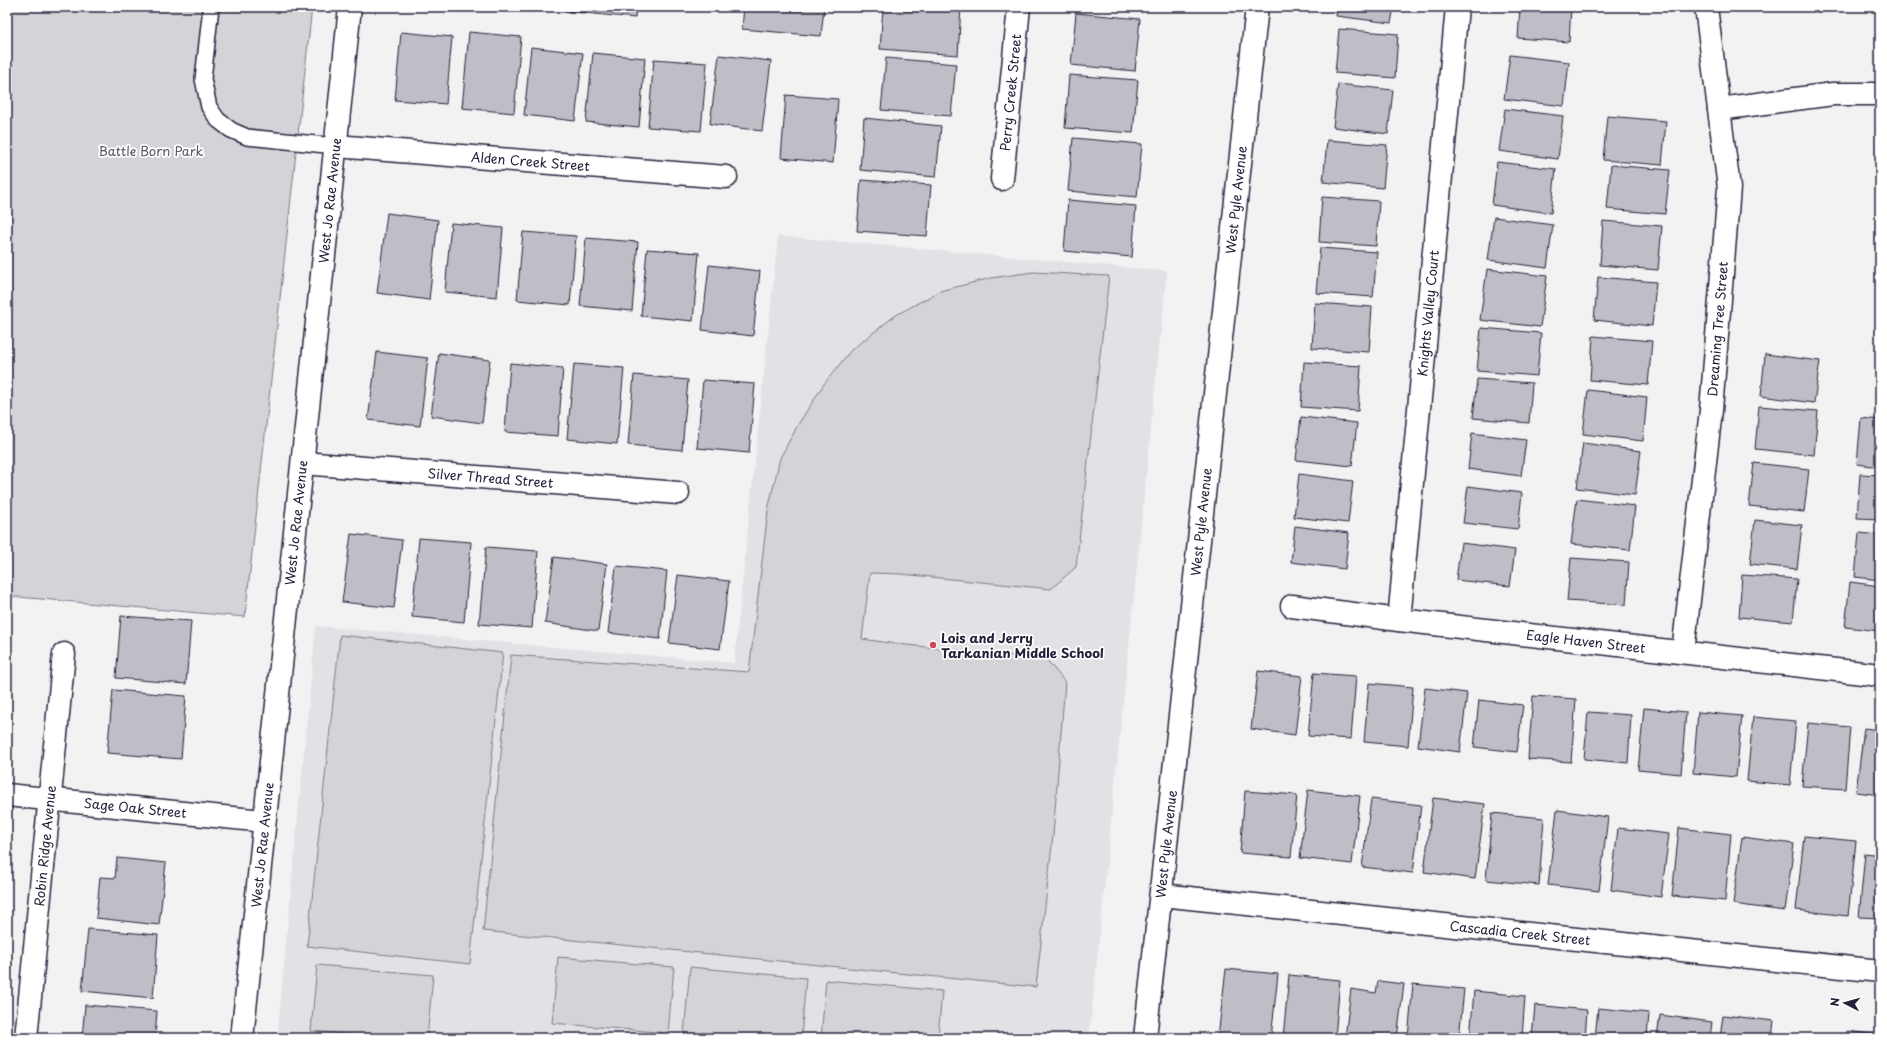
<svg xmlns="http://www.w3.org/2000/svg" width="1887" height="1045" font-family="'Playpen Sans',sans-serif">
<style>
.built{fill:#e2e2e6}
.green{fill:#d3d3d8;stroke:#7a7a8a}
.building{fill:#bebec6;stroke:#22223b}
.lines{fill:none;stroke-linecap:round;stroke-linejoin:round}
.lane-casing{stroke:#22223b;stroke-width:18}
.street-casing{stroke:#22223b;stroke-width:25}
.secondary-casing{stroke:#22223b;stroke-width:25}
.lane{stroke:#fff;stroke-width:15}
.street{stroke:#fff;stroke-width:22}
.secondary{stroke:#fff;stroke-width:22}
.poi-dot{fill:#d1495b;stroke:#fff;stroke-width:1.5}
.labels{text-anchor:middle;stroke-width:3.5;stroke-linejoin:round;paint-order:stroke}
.street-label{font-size:13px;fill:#22223b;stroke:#fff}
.park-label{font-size:13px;fill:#57576a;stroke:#fff}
.poi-label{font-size:13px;font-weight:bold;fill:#22223b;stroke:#fff;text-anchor:start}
</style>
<rect width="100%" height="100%" fill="#f2f2f3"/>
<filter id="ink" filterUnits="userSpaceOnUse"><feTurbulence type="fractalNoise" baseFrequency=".025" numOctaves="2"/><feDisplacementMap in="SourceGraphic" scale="8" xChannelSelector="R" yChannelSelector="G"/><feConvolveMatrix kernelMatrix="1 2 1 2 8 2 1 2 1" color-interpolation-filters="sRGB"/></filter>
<g filter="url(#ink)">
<!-- built -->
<path class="built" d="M778,236l389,35 -78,767h-812l39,-412 418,37z"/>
<!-- green -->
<path class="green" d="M7,7h305l-67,610 -238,-21z
M1033,272l76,4 -33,291 -25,22 -150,-15 -31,-1 -8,66 35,5 149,15 19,23 -12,154 -17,151 -553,-56 28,-276 238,17 19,-162 12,-52 19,-35 25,-39 27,-34 45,-35 44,-24 51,-13z
M340,635l163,18 -33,311 -163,-18z
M558,957l116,10 -6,66 -116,-10z
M317,965l116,10 -6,63h-35l-81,-7z
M690,967l116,11 -5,60h-65l-52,-5z
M826,980l116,11 -4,47h-117z"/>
<!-- building -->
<path class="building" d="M566,7h70l-1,11 -70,-7z
M744,7h80l-3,29 -79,-7z
M883,7h78l-3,48 -78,-6z
M1122,7h30v3z
M1337,7h57l-3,16 -55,-7z
M1520,7h51l-2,35 -51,-4z
M1076,13l64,6 -5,52 -64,-6z
M1339,29l59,5 -3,44 -60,-5z
M401,32l51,5 -6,67 -51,-4z
M469,32l52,5 -7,76 -52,-5z
M531,47l52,6 -8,68 -51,-6z
M593,53l52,5 -6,69 -53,-5z
M719,55l52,6 -9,70 -52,-7z
M1510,55l59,7 -5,44 -60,-7z
M886,58l70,6 -5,52 -70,-6z
M654,59l53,4 -6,68 -53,-4z
M1069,75l69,5 -5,53 -68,-5z
M1338,84l55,6 -5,44 -55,-7z
M786,95l52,4 -5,64 -52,-5z
M1505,109l58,7 -5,43 -59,-8z
M1607,116l59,5 -4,44 -59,-5z
M864,118l77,8 -5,51 -76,-7z
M1073,138l69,6 -5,53 -69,-6z
M1327,140l60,5 -4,43 -60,-6z
M1497,162l59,7 -5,44 -59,-8z
M1611,165l59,5 -5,44 -58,-5z
M861,180l70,5 -4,51 -70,-5z
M1322,197l57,4 -3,45 -57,-4z
M1068,200l68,6 -4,51 -68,-6z
M387,213l51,7 -9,80 -52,-7z
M1494,217l59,8 -6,43 -59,-8z
M1603,221l59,5 -4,44 -58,-5z
M451,223l52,5 -6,69 -52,-5z
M523,232l53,4 -6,69 -53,-5z
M586,238l52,4 -6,69 -52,-5z
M1320,248l57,4 -4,45 -57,-4z
M647,249l52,4 -6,68 -52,-5z
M709,265l51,6 -7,65 -51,-6z
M1487,269l60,7 -7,51 -60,-7z
M1598,277l58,5 -4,44 -58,-6z
M1315,303l57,4 -3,45 -57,-4z
M1481,328l60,5 -4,43 -60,-5z
M1593,336l59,5 -4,44 -58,-5z
M377,352l51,6 -8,68 -52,-6z
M439,353l51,7 -8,63 -51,-7z
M1765,354l55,7 -6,42 -53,-7z
M1304,362l57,4 -3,45 -57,-4z
M510,363l53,5 -5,68 -53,-4z
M574,364l50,4 -7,76 -50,-5z
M634,375l54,5 -6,70 -54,-5z
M1477,379l55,4 -3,40 -56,-5z
M703,380l52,4 -6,69 -52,-5z
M1588,390l59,7 -4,44 -60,-7z
M1759,406l59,5 -4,44 -59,-6z
M1301,417l56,6 -5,43 -56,-6z
M1861,418l19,2v47l-23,-3z
M1472,433l54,7 -5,36 -53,-7z
M1583,443l58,8 -6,44 -58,-7z
M1754,463l55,6 -5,43 -55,-6z
M1299,474l54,7 -5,42 -54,-6z
M1860,474l20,1v44l-23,-1z
M1468,486l54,7 -4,36 -55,-6z
M1577,499l58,7 -5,44 -59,-6z
M1755,520l47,5 -5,44 -47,-5z
M1295,526l54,7 -4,36 -54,-7z
M1859,533l21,2v45l-25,-3z
M351,534l51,6 -8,68 -52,-6z
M419,538l52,4 -7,80 -52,-5z
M1461,543l54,7 -5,36 -54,-6z
M486,547l52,4 -6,77 -53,-4z
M554,557l53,7 -9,67 -53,-8z
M1571,558l58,4 -3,43 -59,-4z
M616,566l51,5 -7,68 -52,-6z
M678,575l51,6 -9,68 -51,-6z
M1742,575l55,4 -4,43 -54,-5z
M1850,582l30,4v45l-35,-4z
M121,616l70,5 -5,63 -70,-6z
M1258,671l44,5 -7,59 -44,-6z
M1314,673l42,3 -5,63 -43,-3z
M1369,683l44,4 -5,59 -44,-4z
M1425,688l42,5 -7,59 -42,-6z
M113,690l73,6 -5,63 -74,-6z
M1533,696l43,3 -5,63 -43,-3z
M1479,700l44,5 -6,47 -43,-5z
M1644,708l42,4 -5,62 -43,-4z
M1588,712l43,3 -3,48 -44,-4z
M1698,712l44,4 -6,61 -43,-4z
M1753,717l43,4 -6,64 -43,-4z
M1808,723l42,4 -5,62 -43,-3z
M1864,728l16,2v65l-24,-3z
M1308,790l52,6 -8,68 -52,-6z
M1245,791l52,4 -6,62 -51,-4z
M1433,798l52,6 -10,75 -51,-7z
M1371,799l50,6 -8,68 -51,-6z
M1557,810l51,7 -9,74 -51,-6z
M1492,813l52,5 -5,67 -53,-5z
M1618,828l51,6 -8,63 -50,-7z
M1679,828l52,6 -6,67 -53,-5z
M1804,836l52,5 -8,75 -52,-6z
M1742,837l52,7 -9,67 -52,-7z
M1865,853l15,2v63l-21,-1z
M117,858l49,5 -7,62 -63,-7 4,-41 15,1z
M88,929l70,6 -5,63 -71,-7z
M1226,969l52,5 -7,64 -53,-1z
M1289,975l51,5 -5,58h-52z
M1378,981l26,3 -7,54h-52l6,-49 25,4z
M1413,984l51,5 -5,49h-51z
M1474,991l51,5 -3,42h-52z
M85,1005l72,6 -2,27h-73z
M1535,1005l52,5 -2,28h-53z
M1598,1008l51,5 -2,25h-52z
M1660,1015l52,7 -2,16h-53z
M1723,1015l51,6 -2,17h-52z
M1847,1031l33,4v3h-34z
M1783,1035l45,3h-45z"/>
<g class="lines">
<defs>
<path id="lane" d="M211,7l-8,72 6,28 9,13 13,10 16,7 89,9"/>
<g id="street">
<path d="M1719,109l114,-15h47"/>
<path id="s1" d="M336,146l390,31"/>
<path id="s2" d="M1002,179l17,-172"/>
<path id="s3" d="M303,463l375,30"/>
<path id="s4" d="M1292,606l107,14 481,55"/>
<path id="s5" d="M1399,620l58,-613"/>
<path id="s6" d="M1683,652l28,-242 18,-222 -23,-181"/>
<path id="s7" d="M7,795l257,26"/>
<path id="s8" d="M1161,895l719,76"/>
<path id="s9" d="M26,1038l38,-384"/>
<path id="s10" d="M242,1038l108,-1031"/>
</g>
<g id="secondary">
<path id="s11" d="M1145,1038l112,-1031"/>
</g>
</defs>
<!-- lane casing -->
<use href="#lane" class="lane-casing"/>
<!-- street casing -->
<use href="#street" class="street-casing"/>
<!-- secondary casing -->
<use href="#secondary" class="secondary-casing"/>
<!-- lane -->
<use href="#lane" class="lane"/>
<!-- street -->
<use href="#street" class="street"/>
<!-- secondary -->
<use href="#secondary" class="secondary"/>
</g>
</g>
<!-- markers -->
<circle class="poi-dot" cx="933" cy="645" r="4"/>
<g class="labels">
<!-- street labels -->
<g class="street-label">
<text dy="5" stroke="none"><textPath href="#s2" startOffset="87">Perry Creek Street</textPath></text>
<text dy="5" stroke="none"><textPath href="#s1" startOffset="195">Alden Creek Street</textPath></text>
<text dy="5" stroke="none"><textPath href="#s10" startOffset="842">West Jo Rae Avenue</textPath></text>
<text dy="5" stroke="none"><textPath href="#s11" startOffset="843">West Pyle Avenue</textPath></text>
<text dy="5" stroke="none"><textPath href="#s5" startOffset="308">Knights Valley Court</textPath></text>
<text dy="5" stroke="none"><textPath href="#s6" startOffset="325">Dreaming Tree Street</textPath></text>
<text dy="5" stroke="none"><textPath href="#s3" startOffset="188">Silver Thread Street</textPath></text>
<text dy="5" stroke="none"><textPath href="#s10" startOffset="518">West Jo Rae Avenue</textPath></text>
<text dy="5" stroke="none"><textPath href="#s11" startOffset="519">West Pyle Avenue</textPath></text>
<text dy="5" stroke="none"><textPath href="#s4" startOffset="296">Eagle Haven Street</textPath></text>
<text dy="5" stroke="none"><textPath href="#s7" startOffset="129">Sage Oak Street</textPath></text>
<text dy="5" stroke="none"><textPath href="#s10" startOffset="194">West Jo Rae Avenue</textPath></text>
<text dy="5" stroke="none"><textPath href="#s11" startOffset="195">West Pyle Avenue</textPath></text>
<text dy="5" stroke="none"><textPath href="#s9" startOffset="193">Robin Ridge Avenue</textPath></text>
<text dy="5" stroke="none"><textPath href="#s8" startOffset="361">Cascadia Creek Street</textPath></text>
</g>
<!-- park labels -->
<g class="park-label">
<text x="151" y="156">Battle Born Park</text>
</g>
<!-- poi labels -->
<g class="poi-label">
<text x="941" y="643">Lois and Jerry<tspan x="941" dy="15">Tarkanian Middle School</tspan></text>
</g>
</g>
<!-- margin -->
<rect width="1887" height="1045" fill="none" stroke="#fff" stroke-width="24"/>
<rect x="12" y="12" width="1863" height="1021" fill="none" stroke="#22223b" stroke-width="1.5" filter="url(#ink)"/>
<!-- north arrow -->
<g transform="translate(1845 1003) rotate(276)" stroke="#ffffff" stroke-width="3" paint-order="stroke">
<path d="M0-3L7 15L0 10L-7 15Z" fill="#22223b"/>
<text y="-6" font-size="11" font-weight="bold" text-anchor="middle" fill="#22223b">N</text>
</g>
</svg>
